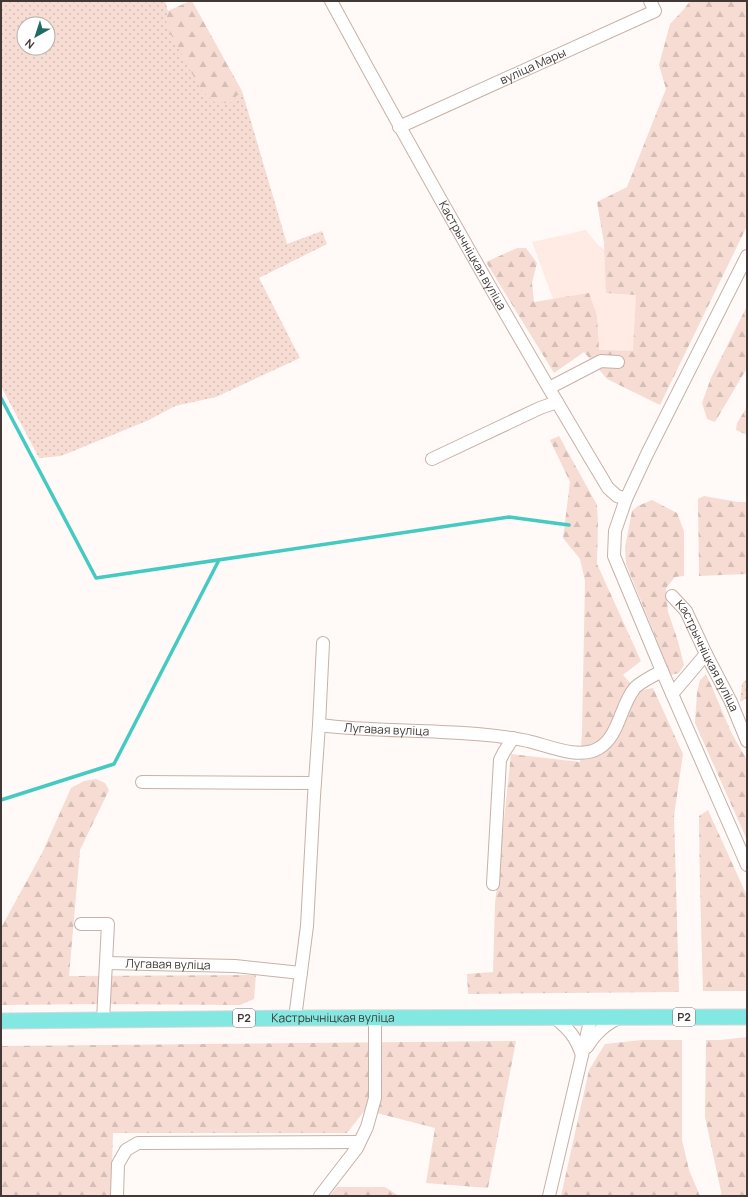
<svg xmlns="http://www.w3.org/2000/svg" width="748" height="1197" font-family="Manrope,sans-serif">
<style>
.built{fill:#ffebe4}
.green{fill:url(#green-dots);fill-rule:evenodd}
.forest{fill:url(#forest-firs)}
.lines{fill:none;stroke-linecap:round;stroke-linejoin:round}
.stream{stroke:#43cac1;stroke-width:3.5}
.minor-casing{stroke:#c7b1a8;stroke-width:14}
.major-casing{stroke:#d9d7d7;stroke-width:17}
.minor{stroke:#fff;stroke-width:12}
.major{stroke:#83e8e2;stroke-width:15}
.labels{text-anchor:middle;stroke-width:4;stroke-linejoin:round;paint-order:stroke}
.shield{fill:#fff;stroke:#7b7472;stroke-width:1}
.shield-label{font-size:11px;font-weight:bold;fill:#423835}
.street-label{font-size:12px;fill:#423835;stroke:#fff}
</style>
<defs>
<pattern id="green-dots" width="8" height="8" patternUnits="userSpaceOnUse"><rect width="8" height="8" fill="#f6dcd2"/><path d="M2 2h.1M6 6h.1" fill="none" stroke="#d4beb5" stroke-width="1.8" stroke-linecap="round"/></pattern>
<pattern id="forest-firs" width="22" height="20" patternUnits="userSpaceOnUse"><rect width="22" height="20" fill="#f6dcd2"/><path d="M5 1l3.5 6h-7zM16 11l3.5 6h-7z" fill="#d4beb5"/></pattern>
</defs>
<rect width="100%" height="100%" fill="#fffaf8"/>
<!-- built -->
<path class="built" d="M586,230l12,15 14,10 37,6 -9,99 -56,-8 -17,-15 -35,-95z"/>
<!-- green -->
<path class="green" d="M1,1h164l3,10 -2,9 63,83 13,-12 45,153 35,-13 5,13 -68,34 41,80 -84,39 -41,9 -26,14 -88,36 -22,2 -38,-72zM24,24h24v24h-24z
M747,678v20l-7,4 2,-18z"/>
<!-- forest -->
<path class="forest" d="M190,1h2l50,90 -13,12 -15,-1 -13,-12 -33,-61 -2,-9 2,-9z
M690,1h57v225l-87,179 -53,-26 -23,-27 -30,21 -68,-111 31,-14h9l11,15 -5,20 2,19 55,-9 8,23 2,34 34,1 3,-56 -30,-2 -2,-50 -7,-41 30,-15 39,-98 -7,-24 11,-41 14,-15z
M747,306v62l-32,54 -8,-3 -5,-16 9,-25z
M747,407v28l-11,-5 1,-7z
M559,436l38,69 1,18 -1,41 44,97 -18,14 14,16 16,-3 30,66 -9,62 5,176 -211,2 -1,-20 26,-2 2,-68 16,-150 69,8 2,-30 3,-151 -5,-22 -17,-21 7,-56 -20,-42z
M704,496l34,6h9v72l-48,2 -1,-77z
M652,500l25,13 7,18v45l-9,1 -9,11 2,24 10,29 6,24 -5,8 -8,2 -45,-111 -1,-17 7,-36 6,-5z
M706,674l6,13 19,45 16,28v80l-52,-117 2,-31 3,-12z
M96,779l9,4 4,7 -29,60 -11,126 187,-1 -2,24 -14,6 -142,-1 -97,1v-77l41,-75 29,-65 13,-7z
M708,810l39,86v95h-44l-3,-103 -1,-72z
M747,1037v159h-25l-17,-79 1,-77h15z
M642,1040h40v100l7,30 11,26h-139l28,-126 16,-26z
M516,1041l-28,147 -62,-5 9,-55 -70,-18 -18,23h-234l-2,63h-110v-150z
M337,1187h48l14,9h-70z"/>
<g class="lines">
<!-- stream -->
<path class="stream" d="M1,398l95,180 413,-61 60,8
M1,800l113,-36 105,-204"/>
<defs>
<g id="minor">
<path id="s1" d="M331,1c89,164 181,327 277,487l9,8 9,3"/>
<path id="s2" d="M399,127l256,-116 -5,-10"/>
<path d="M747,256l-100,198 -21,45 -11,32 -1,25 48,115 85,194"/>
<path d="M549,388l52,-27 17,1"/>
<path d="M432,459l108,-51 17,-6"/>
<path id="s3" d="M672,596l14,15 20,43 25,48 16,39"/>
<path d="M672,694l34,-40"/>
<path d="M319,725l4,-82"/>
<path d="M142,782l173,1"/>
<path d="M493,884l7,-124 4,-8 9,-14"/>
<path d="M81,924h27l-5,96"/>
<path id="s4" d="M106,963l129,3 66,7"/>
<path d="M554,1017c15,13 21,18 28,38"/>
<path id="s5" d="M295,1018l12,-92 7,-130 5,-71c40,5 81,5 122,7 29,1 58,3 87,9 21,5 51,19 71,7 20,-12 21,-41 35,-59 4,-6 21,-14 28,-18"/>
<path d="M587,1047c9,-15 18,-22 33,-30"/>
<path d="M117,1196l1,-32 8,-14 12,-7 221,-1"/>
<path d="M320,1196l37,-48 10,-21 8,-29v-80"/>
<path d="M549,1196l42,-179"/>
</g>
<g id="major">
<path id="s6" d="M1,1021l294,-3 452,-1"/>
</g>
</defs>
<!-- minor casing -->
<use href="#minor" class="minor-casing"/>
<!-- major casing -->
<use href="#major" class="major-casing"/>
<!-- minor -->
<use href="#minor" class="minor"/>
<!-- major -->
<use href="#major" class="major"/>
</g>
<g class="labels">
<!-- shield labels -->
<g class="shield">
<rect x="673" y="1008" width="22" height="18" rx="3"/>
<rect x="233" y="1009" width="22" height="18" rx="3"/>
</g>
<g class="shield-label">
<text x="684" y="1021">Р2</text>
<text x="244" y="1022">Р2</text>
</g>
<!-- street labels -->
<g class="street-label">
<text dy="4" stroke="none"><textPath href="#s2" startOffset="147">вуліца Мары</textPath></text>
<text dy="4" stroke="none"><textPath href="#s1" startOffset="291">Кастрычніцкая вуліца</textPath></text>
<text dy="4" stroke="none"><textPath href="#s3" startOffset="70">Кастрычніцкая вуліца</textPath></text>
<text dy="4" stroke="none"><textPath href="#s5" startOffset="362">Лугавая вуліца</textPath></text>
<text dy="4" stroke="none"><textPath href="#s4" startOffset="62">Лугавая вуліца</textPath></text>
<text dy="4" stroke="none"><textPath href="#s6" startOffset="332">Кастрычніцкая вуліца</textPath></text>
</g>
</g>
<!-- border -->
<rect width="748" height="1197" fill="none" stroke="#423835" stroke-width="4"/>
<!-- north arrow -->
<g transform="translate(36 36) rotate(219)"><circle r="19" fill="#ffffff" stroke="#b3afae"/>
<path d="M0-3L7 15L0 10L-7 15Z" fill="#206b65"/>
<text y="-6" font-size="11" font-weight="bold" text-anchor="middle" fill="#423835">N</text>
</g>
</svg>
